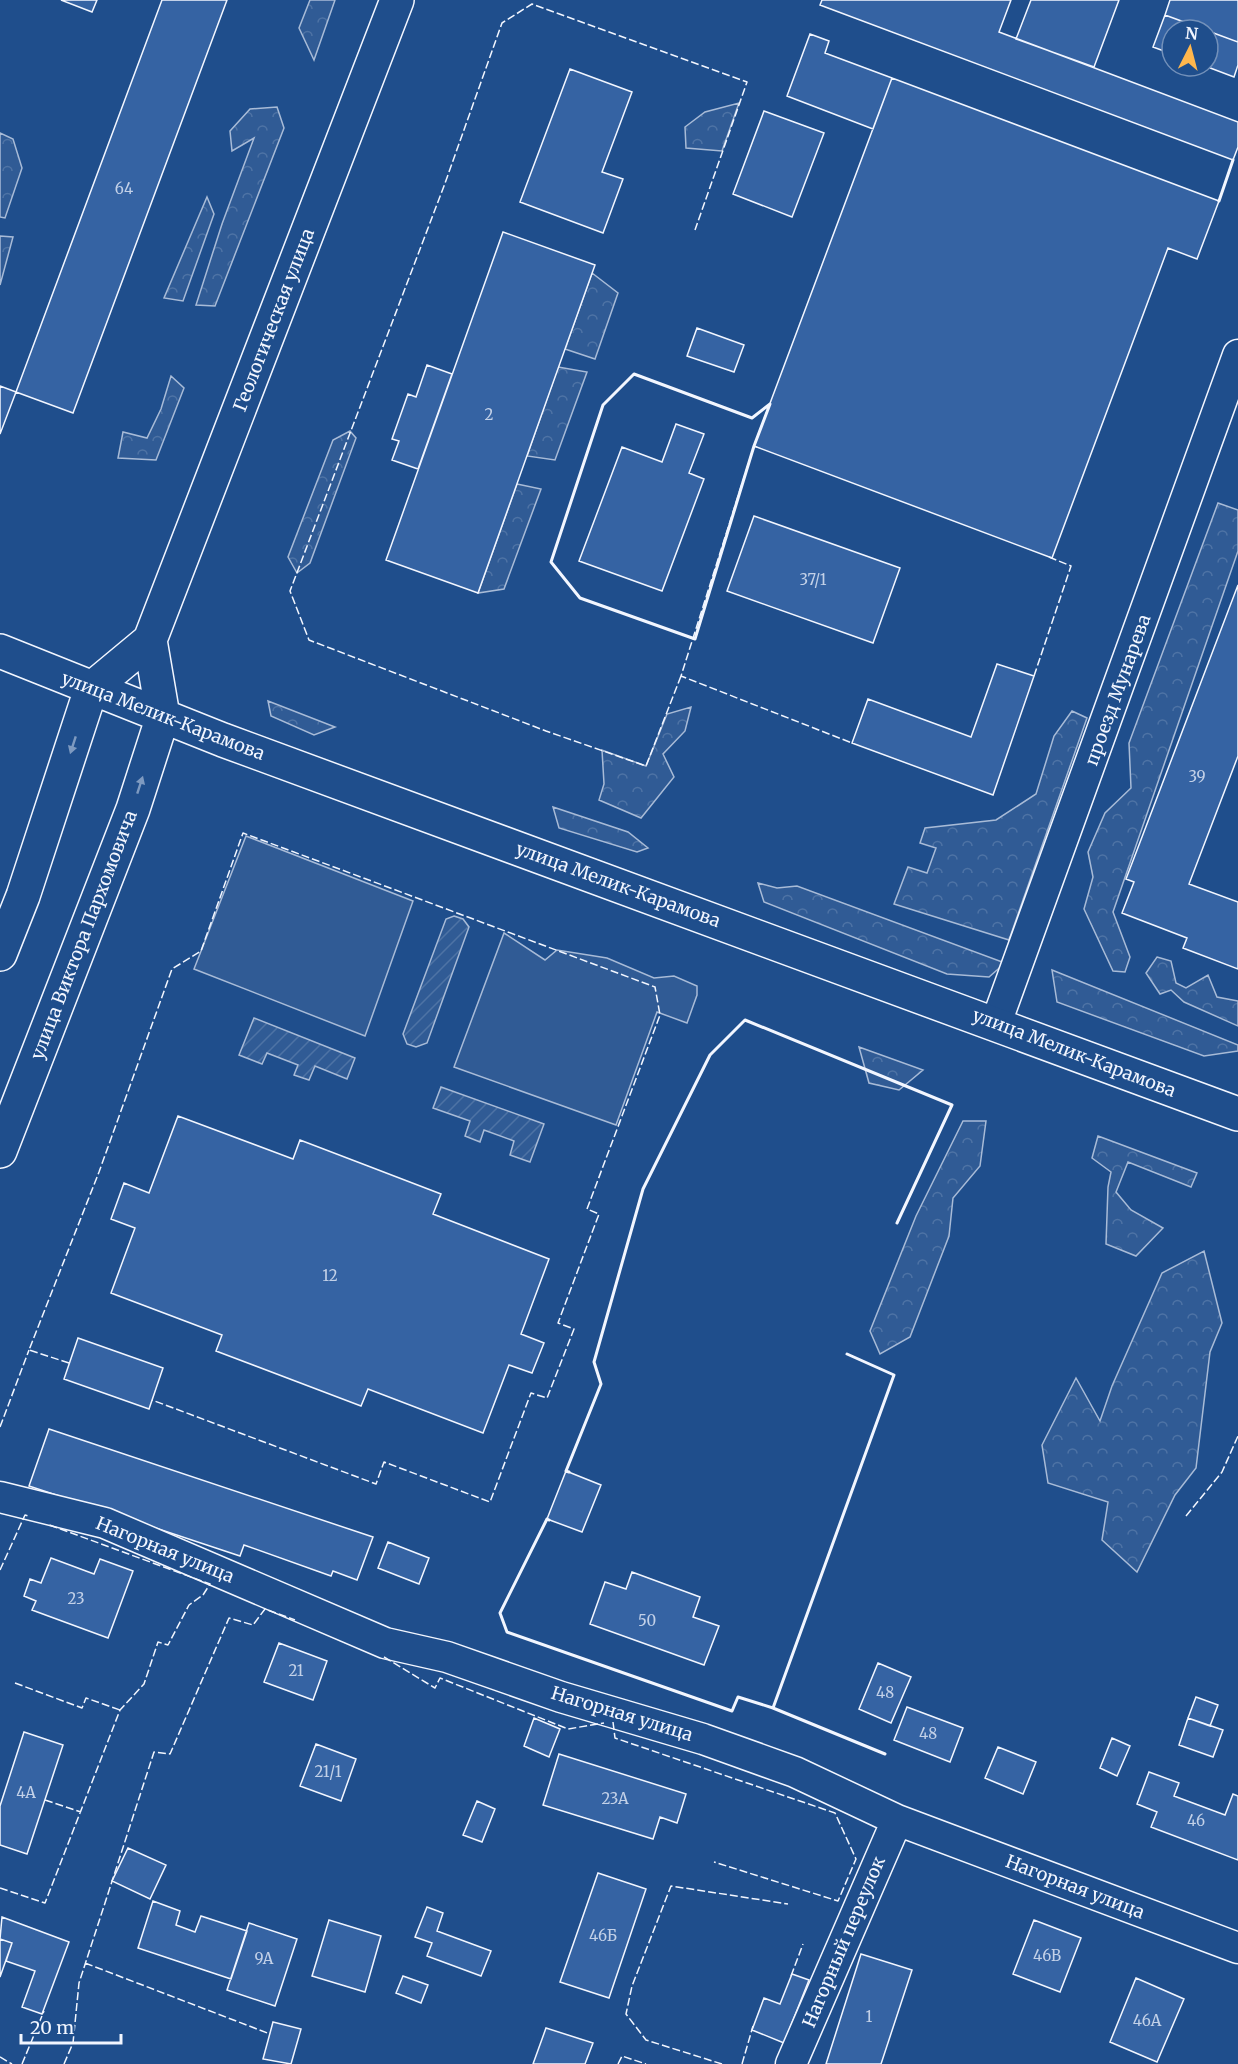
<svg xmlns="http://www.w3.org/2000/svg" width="1238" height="2064" font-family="Merriweather,serif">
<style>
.green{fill:#305b95;stroke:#a8bbd7;stroke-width:1.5}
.forest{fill:url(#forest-crowns);stroke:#a8bbd7;stroke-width:1.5}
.garden{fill:url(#garden-furrows);stroke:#a8bbd7;stroke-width:1.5}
.building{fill:#3563a3;stroke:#f2f6ff;stroke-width:1.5}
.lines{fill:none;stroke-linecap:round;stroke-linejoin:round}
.minor-casing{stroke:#f2f6ff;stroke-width:33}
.secondary-casing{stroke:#f2f6ff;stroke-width:36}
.minor{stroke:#1f4e8c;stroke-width:30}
.secondary{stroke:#1f4e8c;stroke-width:33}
.fence{stroke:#f2f6ff;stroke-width:1.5;stroke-dasharray:8 3;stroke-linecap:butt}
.wall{stroke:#f2f6ff;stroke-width:3}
.oneway{fill:#7e9ac0}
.labels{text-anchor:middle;stroke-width:4.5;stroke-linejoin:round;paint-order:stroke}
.number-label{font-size:15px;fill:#c3d1e8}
.street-label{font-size:18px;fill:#f2f6ff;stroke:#1f4e8c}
</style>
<defs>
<pattern id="forest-crowns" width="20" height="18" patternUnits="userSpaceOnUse" patternTransform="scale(1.5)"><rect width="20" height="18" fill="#305b95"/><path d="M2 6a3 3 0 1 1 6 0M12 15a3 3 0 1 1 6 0" fill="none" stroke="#4e73a5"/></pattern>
<pattern id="garden-furrows" width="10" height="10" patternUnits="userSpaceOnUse" patternTransform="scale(1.5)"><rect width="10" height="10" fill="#305b95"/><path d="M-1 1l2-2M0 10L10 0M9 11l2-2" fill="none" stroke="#4e73a5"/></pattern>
</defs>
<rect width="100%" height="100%" fill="#1f4e8c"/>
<!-- green -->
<path class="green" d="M246,836l167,65 -48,135 -171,-67z
M504,933l41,27 12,-10 50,8 47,20 20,-2 23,10v9l-10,28 -30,-11 -41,113 -162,-58z"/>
<!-- forest -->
<path class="forest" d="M310,0h25l-21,60 -15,-32z
M739,103l-17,48 -36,-3 -1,-21 20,-15z
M277,107l7,21 -69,178 -19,-1 26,-81 32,-86 -22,13 -2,-20 20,-22z
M0,133l13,6 9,29 -17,50 -5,-1z
M207,197l7,17 -31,87 -19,-3z
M0,236l13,1 -13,48z
M592,273l26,20 -23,66 -30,-10z
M558,367l29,5 -32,88 -28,-4z
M171,376l13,12 -28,72 -38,-2 5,-26 24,6 14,-29z
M350,431l6,7 -46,125 -13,10 -9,-16 45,-117z
M517,484l24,5 -37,100 -26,4z
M1218,503l20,7v41l-125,361 17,45 -5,15 -12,-1 -29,-62 9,-32 -5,-25 17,-39 26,-25 -2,-45z
M268,701l67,26 -21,8 -43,-19z
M691,707l-6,24 -22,23 11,23 -33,41 -42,-18 5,-16 -2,-34 44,16 21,-52z
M1072,711l15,7 -78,222 -115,-36 14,-37 19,6 9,-25 -16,-5 5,-15 71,-8 40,-26 18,-58z
M553,807l75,25 20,16 -11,4 -78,-24z
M758,883l19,5 20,-2 208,77 -16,14 -42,-3 -183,-72z
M1157,957l14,4 5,22 10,5 22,-13 9,22 21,4v25l-54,-24 -13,-12 -11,4 -14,-21z
M1052,970l186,75v6l-34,5 -147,-54z
M859,1047l64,23 -24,20 -30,-7z
M963,1121h23l-6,45 -27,32 -4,38 -39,101 -30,17 -10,-23 46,-115z
M1098,1136l99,37 -6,14 -63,-25 -12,30 15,18 32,18 -27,28 -30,-12 2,-57 3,-15 -19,-14z
M1204,1251l18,72 -12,29 -14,116 -21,27 -38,77 -35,-32 6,-38 -60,-19 -6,-38 34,-67 24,43 12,-35 50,-113z"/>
<!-- garden -->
<path class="garden" d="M454,916l9,3 6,8 -42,116 -11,4 -9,-3 -4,-10 43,-115z
M254,1018l101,40 -8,21 -32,-13 -6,14 -15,-5 4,-10 -31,-12 -5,11 -23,-9z
M441,1087l103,37 -14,38 -20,-7 4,-14 -30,-11 -4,12 -15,-6 5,-15 -37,-13z"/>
<!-- building -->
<path class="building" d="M61,0h36l-5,12z
M162,0h65l-154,413 -57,-21z
M822,0h189l-12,32 239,90v25l-5,13 -413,-155z
M1031,0h88l-25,67 -78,-28z
M1170,0h68v42l-73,-27z
M1165,15l41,15h-34v24l-19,-7z
M1208,31l30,11v23l-4,12 -29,-11h3z
M810,34l19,7 -4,12 67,25 -19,51 -86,-33z
M570,69l62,23 -30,80 21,7 -20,54 -83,-31z
M892,78l327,123 -22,58 -29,-11 -116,310 -298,-112z
M764,111l60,22 -32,84 -59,-23z
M503,232l92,33 -117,328 -92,-33z
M697,328l47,17 -10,27 -47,-16z
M427,365l25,9 -34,95 -26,-9 7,-19 -7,-2 16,-45 8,3z
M0,386l16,6 -16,42z
M676,424l28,10 -15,39 15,6 -42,112 -83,-30 43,-114 40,15z
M754,516l146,52 -27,75 -146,-52z
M1238,585v171l-49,128 49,18v67l-55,-21 4,-10 -65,-25 12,-31 -8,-3z
M997,664l37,12 -41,119 -141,-52 16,-44 103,38z
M178,1116l115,43 7,-19 68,26 73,28 -8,20 116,45 -28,75 23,9 -12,30 -23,-8 -26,68 -115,-44 -7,17 -145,-55 6,-16 -111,-42 24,-65 -24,-9 13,-36 25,10z
M78,1338l85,30 -14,41 -85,-30z
M49,1429l324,108 -16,43 -24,-9 -2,5 -87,-31 -4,11 -211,-70z
M566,1471l35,14 -19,47 -35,-13z
M388,1542l41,16 -10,26 -41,-16z
M51,1558l43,16 6,-15 33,12 -25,67 -76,-28 4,-9 -12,-5 6,-17 11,4z
M632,1572l68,25 -7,20 26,9 -15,39 -114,-41 15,-42 21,7z
M279,1643l48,18 -14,39 -49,-18z
M878,1663l33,14 -20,46 -32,-14z
M1196,1697l22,8 -8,21 -22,-8z
M907,1707l56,21 -13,34 -56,-22z
M534,1718l26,11 -11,28 -25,-11z
M1188,1718l35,12 -10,27 -34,-12z
M24,1732l39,13 -36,109 -27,-9v-39z
M1112,1738l18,8 -13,30 -17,-8z
M316,1744l40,15 -15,42 -41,-15z
M998,1747l38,15 -13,32 -38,-16z
M559,1754l127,40 -9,29 -17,-6 -7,22 -110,-34z
M1149,1772l30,11 -5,13 51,19 8,-21 5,2v64l-87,-33 6,-15 -20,-8z
M477,1801l18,8 -13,33 -19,-7z
M128,1848l38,17 -16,34 -38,-18z
M598,1873l48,16 -37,109 -49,-16z
M153,1901l27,10 -4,14 19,7 6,-16 46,15 -16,48 -93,-31z
M427,1907l16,6 -6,18 54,20 -10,25 -54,-20 5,-13 -17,-6z
M2,1917l67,25 -27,72 -20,-7 13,-36 -29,-10 6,-18 -12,-4z
M329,1920l52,16 -16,56 -53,-16z
M1034,1920l47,18 -21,54 -47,-18z
M249,1923l48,16 -22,67 -48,-16z
M0,1939l12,4 -12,34z
M861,1954l51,16 -31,94h-55z
M792,1974l17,6 -25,63 -32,-13 12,-32 16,6z
M403,1976l25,9 -7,18 -25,-10z
M1136,1978l48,21 -27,63 -47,-20z
M273,2022l28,7 -10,35 -28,-5z
M546,2028l47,15 -8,21h-52z"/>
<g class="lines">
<defs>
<path id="minor" d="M996,1023l242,-668
M0,1497l105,26 280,120 62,14 114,40 142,42 92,33 102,48 341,128
M791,2064l106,-244"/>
<path id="secondary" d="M0,651l223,89 1015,374
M91,689l59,-49 247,-640
M0,954l23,-58 68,-207
M0,1151l133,-342 30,-93 -13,-76"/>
</defs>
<!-- minor casing -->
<use href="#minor" class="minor-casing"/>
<!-- secondary casing -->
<use href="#secondary" class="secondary-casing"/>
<!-- minor -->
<use href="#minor" class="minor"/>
<!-- secondary -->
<use href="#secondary" class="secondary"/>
<!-- fence -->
<path class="fence" d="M757,447l-3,-1 -73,230 171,67
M681,676l-35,90 -100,-35 -237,-91 -19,-49 154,-405 58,-163 30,-19 215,78 -52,148
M1034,676l37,-110 -22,-9
M69,1363l-40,-13 70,-178 73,-203 29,-18 42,-118 412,154 5,28 -73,194 12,5 -41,109 16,6 -27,69 -16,-5 -41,109 -106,-40 -8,22 -224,-84
M0,1427l29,-77
M1186,1516l36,-44 16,-36
M0,1570l25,-55 3,1
M384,1657l51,31 5,-10 128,51 36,-6
M15,1683l67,25 4,-10 34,12
M613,1722l2,16 220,75 21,46 -18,42 -124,-39
M45,1800l36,12
M0,1888l45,15 75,-193 24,-26 14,-42 10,3 21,-40 14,-10 7,-11 -163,-60
M85,1963l185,71
M791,1976l12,-32
M0,2057l12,7
M22,2064l22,-53
M64,2064l9,-21 6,-60 75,-231 16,2 59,-136 24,7 12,-16 30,11
M618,2064l4,-8 24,8
M722,2064l-76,-24 -20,-26 6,-28 39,-100 117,18
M742,2064l11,-38"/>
<!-- wall -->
<path class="wall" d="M1219,201l14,-41
M634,374l118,44 18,-14 -16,42 -59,193 -115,-41 -29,-36 52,-157z
M569,1472l-3,-1 35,-87 -7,-22 49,-173 67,-134 35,-35 207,85 -55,118
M549,1520l-2,-1 -47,94 7,19 225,79 6,-14 35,11 112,46
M773,1708l121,-333 -47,-21"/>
</g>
<!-- one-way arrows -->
<defs><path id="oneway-solid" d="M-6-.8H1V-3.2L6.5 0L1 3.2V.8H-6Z" transform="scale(1.5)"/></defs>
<g class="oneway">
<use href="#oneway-solid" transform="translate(73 745) rotate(108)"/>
<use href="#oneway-solid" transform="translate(140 785) rotate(-72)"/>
</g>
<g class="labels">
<!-- number labels -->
<g class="number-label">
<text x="124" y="194">64</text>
<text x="489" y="420">2</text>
<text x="813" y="585">37/1</text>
<text x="1197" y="782">39</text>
<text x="330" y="1281">12</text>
<text x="76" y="1604">23</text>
<text x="647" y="1626">50</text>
<text x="296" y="1676">21</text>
<text x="885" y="1698">48</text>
<text x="928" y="1739">48</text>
<text x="328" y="1777">21/1</text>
<text x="26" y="1798">4А</text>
<text x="615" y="1804">23А</text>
<text x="1196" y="1826">46</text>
<text x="603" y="1941">46Б</text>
<text x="1047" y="1961">46В</text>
<text x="264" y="1964">9А</text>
<text x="869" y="2022">1</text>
<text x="1147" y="2026">46А</text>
</g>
<!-- street labels -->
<g class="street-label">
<text transform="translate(274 320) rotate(-69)" y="6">Геологическая улица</text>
<text transform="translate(1118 690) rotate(-70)" y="6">проезд Мунарева</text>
<text transform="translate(163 716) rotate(21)" y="6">улица Мелик-Карамова</text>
<text transform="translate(618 885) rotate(20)" y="6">улица Мелик-Карамова</text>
<text transform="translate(84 935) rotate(-69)" y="6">улица Виктора Пархомовича</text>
<text transform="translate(1074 1053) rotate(21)" y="6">улица Мелик-Карамова</text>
<text transform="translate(165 1550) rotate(22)" y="6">Нагорная улица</text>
<text transform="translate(622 1714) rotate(17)" y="6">Нагорная улица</text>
<text transform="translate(1075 1887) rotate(21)" y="6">Нагорная улица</text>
<text transform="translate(844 1942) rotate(-67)" y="6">Нагорный переулок</text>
</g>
</g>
<!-- north arrow -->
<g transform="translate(1190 48) rotate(6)"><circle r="28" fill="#1f4e8c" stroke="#7391ba" stroke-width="1.5"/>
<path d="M0-4.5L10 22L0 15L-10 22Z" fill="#ffb74d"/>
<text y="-9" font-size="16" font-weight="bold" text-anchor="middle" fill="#f2f6ff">N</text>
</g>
<!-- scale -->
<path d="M21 2034v9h100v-9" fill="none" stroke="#f2f6ff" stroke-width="3"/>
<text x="30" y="2034" font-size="18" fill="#f2f6ff" stroke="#1f4e8c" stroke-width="4.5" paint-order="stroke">20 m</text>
</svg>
